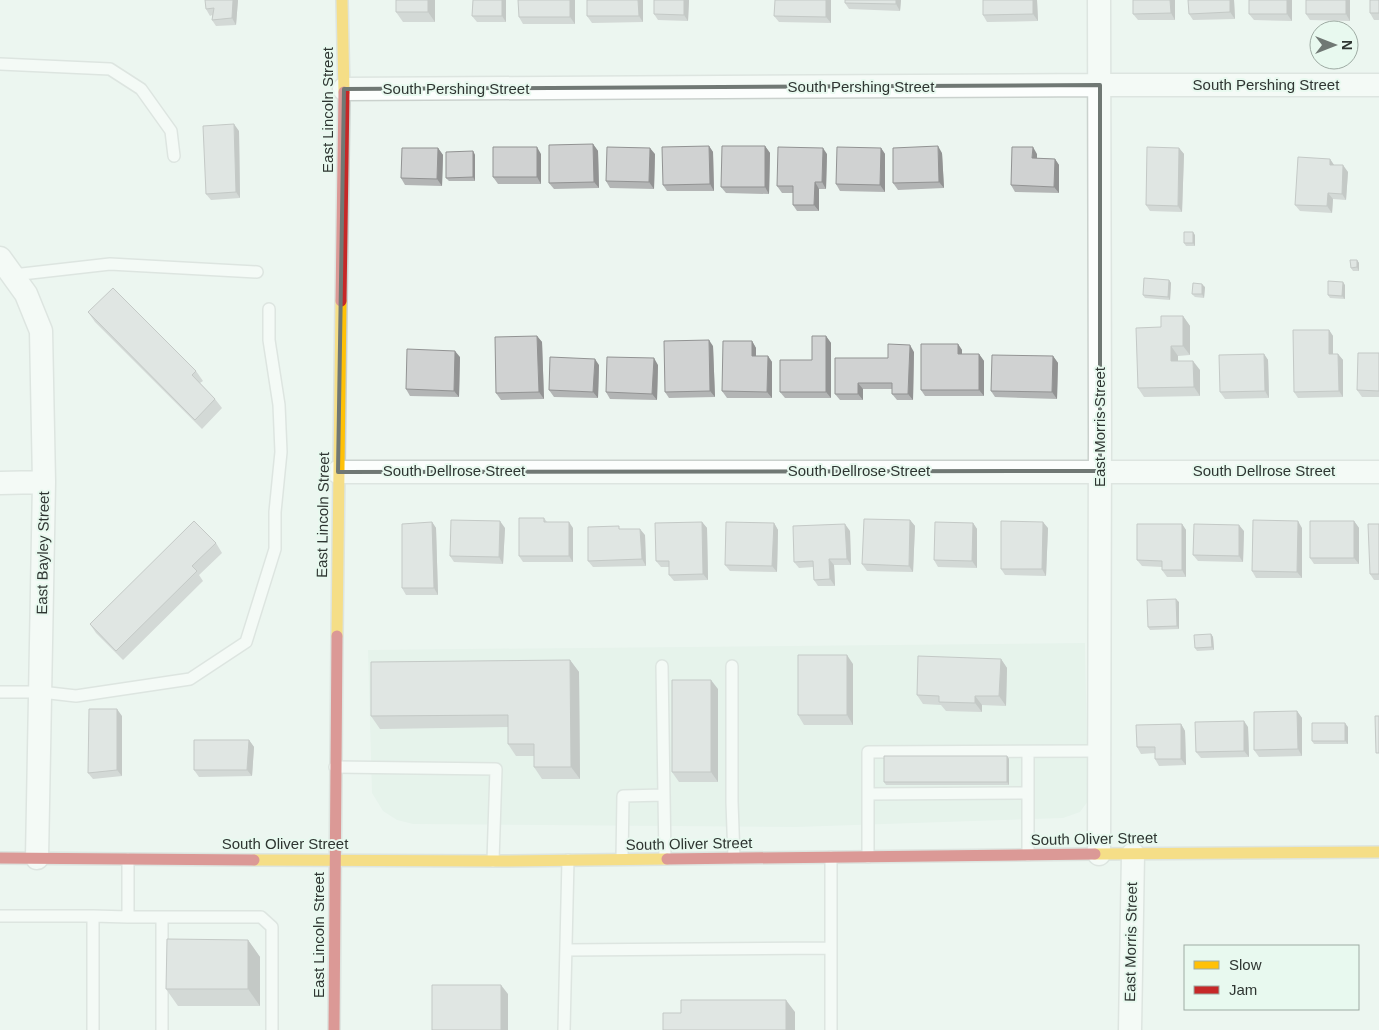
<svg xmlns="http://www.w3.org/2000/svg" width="1379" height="1030" font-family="Helvetica,sans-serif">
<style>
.built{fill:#ddefe5}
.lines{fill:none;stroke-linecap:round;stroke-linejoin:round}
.lane-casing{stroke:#cad1cd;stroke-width:14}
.street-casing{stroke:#cad1cd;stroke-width:25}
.slow-casing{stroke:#cad1cd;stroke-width:14}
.jam-casing{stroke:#cad1cd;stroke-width:14}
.lane{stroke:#fcfefd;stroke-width:11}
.street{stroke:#fcfefd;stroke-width:22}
.slow{stroke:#ffc107;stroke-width:11}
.jam{stroke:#c62828;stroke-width:11}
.wall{fill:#b3b5b5}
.shaded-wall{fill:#929393}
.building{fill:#d0d2d2;stroke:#929393}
.marked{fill:none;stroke:#707874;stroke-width:4;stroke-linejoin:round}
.labels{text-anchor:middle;stroke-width:4;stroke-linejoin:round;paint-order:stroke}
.street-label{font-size:15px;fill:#2e3531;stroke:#e8f9ef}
</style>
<rect width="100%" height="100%" fill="#ecf5f0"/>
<!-- built -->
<path class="built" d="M1085,643l3,158 -8,11 -17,6 -267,9 -383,-3 -16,-4 -14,-9 -11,-18 -4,-143z"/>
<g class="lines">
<defs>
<path id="lane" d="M0,64l110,5 31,20 30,42 3,25
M13,275l97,-11 147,8
M662,666l2,129
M732,666v136l2,56
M0,692h41l35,4 114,-17 56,-37 29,-93v-37l6,-60 -2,-47 -10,-65v-31
M1028,752v103
M335,767l161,2 -3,92
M868,794l160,-1
M868,857v-105l232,-1
M622,859l1,-63 41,-1 1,64
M0,916h93
M128,917h133l11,10v103
M162,917v113
M566,950l265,-2
M93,1030v-114l35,1v-58
M564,1030l4,-170
M831,1030v-173"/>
<path id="street" d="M1099,0l1,438 -1,416
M344,89l756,-4h279
M0,258l26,36 15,37 3,151 -7,376
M338,472h1041
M0,483l44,-1
M1130,1030l3,-176"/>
<path id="slow" d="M342,0l2,92
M337,636l4,-335
M1095,854l284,-2
M254,860l248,1 165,-2"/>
<path id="jam" d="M341,301l3,-209
M0,858l254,2
M667,859l428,-5
M334,1030l3,-394"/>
</defs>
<!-- lane casing -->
<use href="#lane" class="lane-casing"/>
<!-- street casing -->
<use href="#street" class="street-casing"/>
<!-- slow casing -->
<use href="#slow" class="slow-casing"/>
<!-- jam casing -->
<use href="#jam" class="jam-casing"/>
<!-- lane -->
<use href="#lane" class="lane"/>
<!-- street -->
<use href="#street" class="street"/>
<!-- slow -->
<use href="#slow" class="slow"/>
<!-- jam -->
<use href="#jam" class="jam"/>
</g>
<!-- wall -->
<path class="wall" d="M238,0l-2,25 -20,1 -4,-6v-5l-2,1 -4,-7z
M435,0v22h-32l-7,-10z
M473,0h33v22h-29l-5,-6z
M575,0v24h-52l-4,-7z
M587,0h56v22l-51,1 -5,-7z
M689,0l-1,21 -30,-1 -4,-6z
M831,0v23l-52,-1 -5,-6z
M845,0h56l-1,11 -51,-2 -4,-6z
M1037,0l1,21 -51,1 -4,-7z
M1175,0v20h-37l-5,-6z
M1234,0l1,19 -42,1 -4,-6z
M1292,0v21l-38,-1 -5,-6z
M1350,0v21l-40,-1 -4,-6z
M1379,0v20h-5l-4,-7z
M239,131l1,67 -29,2 -5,-6z
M593,144l5,7 1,37 -45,1 -5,-6z
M709,146l4,6 1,39h-47l-4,-6z
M765,146l5,7 -1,41 -43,-1 -5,-6z
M438,148l5,7 -1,31 -37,-1 -4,-7z
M881,148l4,6v38l-45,-1 -4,-7z
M1179,148l5,6 -2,58 -32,-1 -4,-6z
M473,151l2,4v26h-26l-3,-3z
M942,153l2,35 -46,2 -5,-7z
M541,154v30h-43l-5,-7z
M655,154l-1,35 -44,-1 -4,-7z
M827,154l-1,35h-7v22h-22l-4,-6v-12h-11l-5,-7z
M1037,154v4l18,1 4,6v28l-44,-1 -4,-7z
M1330,159l4,6 14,7 -2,28 -13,-1 -1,14 -32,-2 -5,-6z
M1195,235v11h-9l-2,-3z
M1357,260l2,3v8h-6l-2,-3z
M1169,280l2,3 -1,17 -25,-2 -2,-3z
M1345,285v14l-15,-1 -2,-3z
M1205,287l-1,11 -9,-1 -3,-3z
M88,312l108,59 7,10 -3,2 15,16 7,9 -20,21 -107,-107z
M1183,316l7,10v29l-12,1v5l22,9v26l-56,1 -6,-9 23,-61z
M1329,330l4,6v18h5l5,6v37l-45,1 -4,-6z
M537,336l5,6 2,57 -43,1 -5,-7z
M826,336l5,7v55h-46l-5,-6 32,-32z
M752,341l4,7v8h12l4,6v36h-45l-5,-7z
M958,344l4,6v4h17l5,7v35h-59l-4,-6z
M713,346l2,51 -46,1 -4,-6z
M914,352l-1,48h-16l-5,-6v-5h-29v11h-23l-5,-6 53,-36z
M1379,353v44h-17l-5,-7z
M1264,354l4,6 1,38 -44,1 -5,-7z
M1053,356l5,7 -1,36 -62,-2 -4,-6z
M460,357l-1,40 -49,-1 -4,-7z
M599,365l-1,33 -44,-1 -5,-7z
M658,365l-1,35 -47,-1 -4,-7z
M544,518l3,4 26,6v34h-50l-4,-6z
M910,520l5,6 -2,46 -46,-1 -5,-7z
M1354,521l5,7v36h-45l-4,-6z
M432,522l4,6 2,67h-32l-4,-7z
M702,522l5,6 1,52 -34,1 -5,-6v-8h-8l-5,-6z
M774,523l4,7 -1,42 -47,-1 -5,-6z
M973,523l4,6v39l-39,-1 -4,-7z
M1182,524l4,6v47h-19l-5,-7v-3l-20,-1 -5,-6z
M1379,524v56h-5l-4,-6z
M505,528l-2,36 -49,-2 -4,-6z
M1048,528l-2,48 -41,-1 -4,-6z
M1302,528v50h-46l-4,-7z
M850,531l1,34h-17l1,21h-17l-4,-6 -1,-13 -14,1 -5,-6z
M1244,531l-1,31 -45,-1 -5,-6z
M645,535l1,31 -53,1 -5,-6z
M216,543l6,10 -23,22 4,6 -80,79 -27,-27 -6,-9z
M1179,602v27l-29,1 -2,-3z
M1211,634l2,3 1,13 -17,1 -2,-3z
M1001,659l6,9 -1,38 -24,-1v7l-36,-1 -5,-6 -18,-1 -6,-9z
M570,660l9,12 1,107h-38l-8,-12v-11h-18l-8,-12v-17l-128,2 -9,-13z
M853,664v61h-49l-6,-10z
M718,689v93h-39l-7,-10z
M1297,711l5,7v38l-43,1 -5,-7z
M122,716v60l-29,3 -5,-6z
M1181,724l4,7 1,34 -27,1 -4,-7v-6l-14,1 -4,-7z
M1248,727l1,30 -48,1 -5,-6z
M1348,727v17h-34l-2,-3z
M249,740l5,7 -2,29 -53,1 -5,-7z
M1007,756l2,3v26h-123l-2,-3z
M248,940l12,17v49h-82l-12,-17z"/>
<!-- shaded-wall -->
<path class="shaded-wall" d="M233,0h5l-2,25 -4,-7z
M428,0h7v22l-7,-10z
M502,0h4v22l-4,-6z
M570,0h5v24l-5,-7z
M638,0h5v22l-4,-6z
M684,0h5l-1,21 -4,-6z
M826,0h5v23l-5,-6z
M896,0h5l-1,11 -4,-7z
M1033,0h4l1,21 -5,-7z
M1170,0h5v20l-4,-7z
M1230,0h4l1,19 -5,-7z
M1287,0h5v21l-5,-7z
M1346,0h4v21l-4,-7z
M234,124l5,7 1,67 -4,-6z
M593,144l5,7 1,37 -5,-6z
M709,146l4,6 1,39 -4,-7z
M765,146l5,7 -1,41 -4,-7z
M938,146l4,7 2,35 -5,-6z
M537,147l4,7v30l-4,-7z
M1033,147l4,7v11l-5,-7z
M438,148l5,7 -1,31 -5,-7z
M650,148l5,6 -1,35 -5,-7z
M823,148l4,6 -1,35 -4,-7z
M881,148l4,6v38l-5,-7z
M1179,148l5,6 -2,58 -4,-6z
M473,151l2,4v26l-2,-4z
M1055,159l4,6v28l-5,-6z
M1330,159l4,6h-4z
M1343,165l5,7 -2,28 -4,-6z
M815,182l4,7v22l-5,-6z
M1328,193l5,6 -1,14 -5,-7z
M1193,232l2,3v11l-2,-3z
M1357,260l2,3v8l-2,-4z
M1169,280l2,3 -1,17 -2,-3z
M1343,282l2,3v14l-3,-3z
M1202,284l3,3 -1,11 -2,-4z
M1183,316l7,10v29l-7,-9z
M1329,330l4,6v25l-4,-7z
M537,336l5,6 2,57 -5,-7z
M826,336l5,7v55l-5,-6z
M709,340l4,6 2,51 -5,-6z
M752,341l4,7v14l-4,-6z
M958,344l4,6v11l-4,-7z
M910,345l4,7 -1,48 -5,-6z
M1171,346l7,10v15l-7,-10z
M455,351l5,6 -1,40 -5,-6z
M979,354l5,7v35l-5,-6z
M1264,354l4,6 1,38 -4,-7z
M1338,354l5,6v37l-4,-6z
M768,356l4,6v36l-5,-6z
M1053,356l5,7 -1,36 -5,-7z
M654,358l4,7 -1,35 -5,-6z
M595,359l4,6 -1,33 -5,-6z
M1193,361l7,9v26l-6,-9z
M858,383l5,6v11l-5,-6z
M910,520l5,6 -2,46 -4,-6z
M500,521l5,7 -2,36 -4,-7z
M1298,521l4,7v50l-5,-6z
M1354,521l5,7v36l-5,-6z
M432,522l4,6 2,67 -4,-7z
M569,522l4,6v34l-4,-6z
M702,522l5,6 1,52 -5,-6z
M1043,522l5,6 -2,48 -4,-7z
M774,523l4,7 -1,42 -5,-6z
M973,523l4,6v39l-5,-7z
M845,524l5,7 1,34 -4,-6z
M1182,524l4,6v47l-4,-7z
M1239,525l5,6 -1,31 -4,-6z
M640,529l5,6 1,31 -4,-7z
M829,559l5,6 1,21 -5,-7z
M1176,599l3,3v27l-2,-3z
M1211,634l2,3 1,13 -2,-3z
M847,655l6,9v61l-6,-10z
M1001,659l6,9 -1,38 -7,-10z
M570,660l9,12 1,107 -9,-12z
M711,680l7,9v93l-7,-10z
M975,696l7,9v7l-7,-9z
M117,709l5,7v60l-5,-6z
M1297,711l5,7v38l-4,-7z
M1244,721l4,6 1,30 -5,-6z
M1345,723l3,4v17l-3,-3z
M1181,724l4,7 1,34 -5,-6z
M249,740l5,7 -2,29 -5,-6z
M1007,756l2,3v26l-2,-3z
M248,940l12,17v49l-12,-17z
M501,985l7,9v36h-7z
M786,1000l9,12v18h-9z"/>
<!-- building -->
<path class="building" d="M205,0h28l-1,18 -20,2 2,-12 -8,1z
M396,0h32v12h-32z
M473,0h29v16h-30z
M518,0h52v17h-51z
M587,0h51l1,16h-52z
M654,0h30v15l-30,-1z
M775,0h51v17l-52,-1z
M845,0h51v4l-51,-1z
M983,0h50v14l-50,1z
M1133,0h37l1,13 -38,1z
M1188,0h42v12l-41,2z
M1249,0h38v14h-38z
M1306,0h40v14h-40z
M1370,0h9v13h-9z
M234,124l2,68 -30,2 -3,-68z
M593,144l1,38 -45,1v-38z
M709,146l1,38 -47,1 -1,-38z
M722,146h43v41h-44z
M938,146l1,36 -46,1v-35z
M493,147h44v30h-44z
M607,147l43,1 -1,34 -43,-1z
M778,147l45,1 -1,34h-7l-1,23h-21v-19h-16z
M837,147l44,1 -1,37 -44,-1z
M1012,147h21l-1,11 23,1 -1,28 -43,-2z
M1147,147l32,1 -1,58 -32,-1z
M402,148h36l-1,31 -36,-1z
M473,151v26l-27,1v-26z
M1298,157l32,2v6h13l-1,29 -14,-1 -1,13 -32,-1z
M1184,232h9v11h-9z
M1350,260h7v7l-6,1z
M1144,278l25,2 -1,17 -25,-2z
M1328,281l15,1 -1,14 -14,-1z
M1193,283l9,1v10h-10z
M113,288l83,83 -4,4 23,24 -20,21 -107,-108z
M1161,316h22v30h-12v15h22l1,26 -56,1 -2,-60 25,-1z
M1293,330h36v24h9l1,37 -45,1z
M537,336l2,56 -43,1 -1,-56z
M812,336h14v56h-46v-32h32z
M709,340l1,51 -45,1 -1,-51z
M723,341h29v15h16l-1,36 -45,-1z
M888,344l22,1 -2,49h-16v-11h-34v11h-23v-36h53z
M921,344h37v10h21v36h-58z
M407,349l48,2 -1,40 -48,-2z
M1358,353h21v38l-22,-1z
M1264,354l1,37 -45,1 -1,-37z
M992,355l61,1 -1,36 -61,-1z
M550,357l45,2 -2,33 -44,-2z
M607,357l47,1 -2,36 -46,-2z
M519,518h25v4h25v34h-50z
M864,519l46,1 -1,46 -47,-2z
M451,520l49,1 -1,36 -49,-1z
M1253,520l45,1 -1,51 -45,-1z
M194,521l22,22 -24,23 5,5 -81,80 -26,-27z
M1001,521l42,1 -1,47h-41z
M1310,521h44v37h-44z
M432,522l2,66h-32v-64z
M702,522l1,52 -34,1v-14h-13l-1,-38z
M726,522l48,1 -2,43 -47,-1z
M935,522l38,1 -1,38 -38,-1z
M845,524l2,35h-18l1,20 -16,1 -1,-19 -19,1 -1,-36z
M1137,524h45v46h-20v-9l-25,-1z
M1194,524l45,1v31l-46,-1z
M1368,524h11v50h-9z
M619,526v3h21l2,30 -54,2v-34z
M1176,599l1,27 -29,1 -1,-27z
M1211,634l1,13 -17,1 -1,-13z
M798,655h49v60h-49z
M918,656l83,3 -2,37h-24v7l-36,-1v-6l-22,-1z
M570,660l1,107h-37v-23h-26v-29l-137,1v-54z
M672,680h39v92h-39z
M89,709h28v61l-29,3z
M1297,711l1,38 -44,1v-38z
M1375,716h4v37h-3z
M1244,721v30l-48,1 -1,-30z
M1312,723h33v18h-33z
M1181,724v35h-26v-12h-18l-1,-22z
M194,740h55l-2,30h-53z
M884,756h123v26h-123z
M167,939l81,1v49h-82z
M432,985h69v45h-69z
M681,1000h105v30h-123v-17h18z"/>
<!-- marked area -->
<path d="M0 0H1379V1030H0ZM1100,85v386l-762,1 6,-383z" fill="#ecf5f0" fill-opacity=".55" fill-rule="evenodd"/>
<path class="marked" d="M1100,85v386l-762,1 6,-383z"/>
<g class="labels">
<!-- street labels -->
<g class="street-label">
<text x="1266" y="90">South Pershing Street</text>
<text x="861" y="92">South Pershing Street</text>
<text x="456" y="94">South Pershing Street</text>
<text transform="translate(328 110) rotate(-90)" y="5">East Lincoln Street</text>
<text transform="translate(1100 427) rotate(-90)" y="5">East Morris Street</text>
<text x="454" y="476">South Dellrose Street</text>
<text x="859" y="476">South Dellrose Street</text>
<text x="1264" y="476">South Dellrose Street</text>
<text transform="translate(323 515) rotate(-89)" y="5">East Lincoln Street</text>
<text transform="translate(43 553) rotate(-89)" y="5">East Bayley Street</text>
<text transform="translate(1094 839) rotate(-1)" y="5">South Oliver Street</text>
<text x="285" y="849">South Oliver Street</text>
<text transform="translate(689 844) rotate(-1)" y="5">South Oliver Street</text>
<text transform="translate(319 935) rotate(-90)" y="5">East Lincoln Street</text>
<text transform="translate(1131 942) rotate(-89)" y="5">East Morris Street</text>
</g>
</g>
<!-- legend -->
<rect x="1184" y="945" width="175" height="65" fill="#e8f9ef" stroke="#9eaba3"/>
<rect x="1194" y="961" width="25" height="8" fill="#ffc107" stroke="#9eaba3"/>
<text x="1229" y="970" font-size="15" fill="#2e3531">Slow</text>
<rect x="1194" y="986" width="25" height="8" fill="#c62828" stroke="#9eaba3"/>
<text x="1229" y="995" font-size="15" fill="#2e3531">Jam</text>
<!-- north arrow -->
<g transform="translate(1334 45) rotate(90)"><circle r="24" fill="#e8f9ef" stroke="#9eaba3"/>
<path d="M0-4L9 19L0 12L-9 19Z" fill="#707874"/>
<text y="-8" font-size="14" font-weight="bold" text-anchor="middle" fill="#2e3531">N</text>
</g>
</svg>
